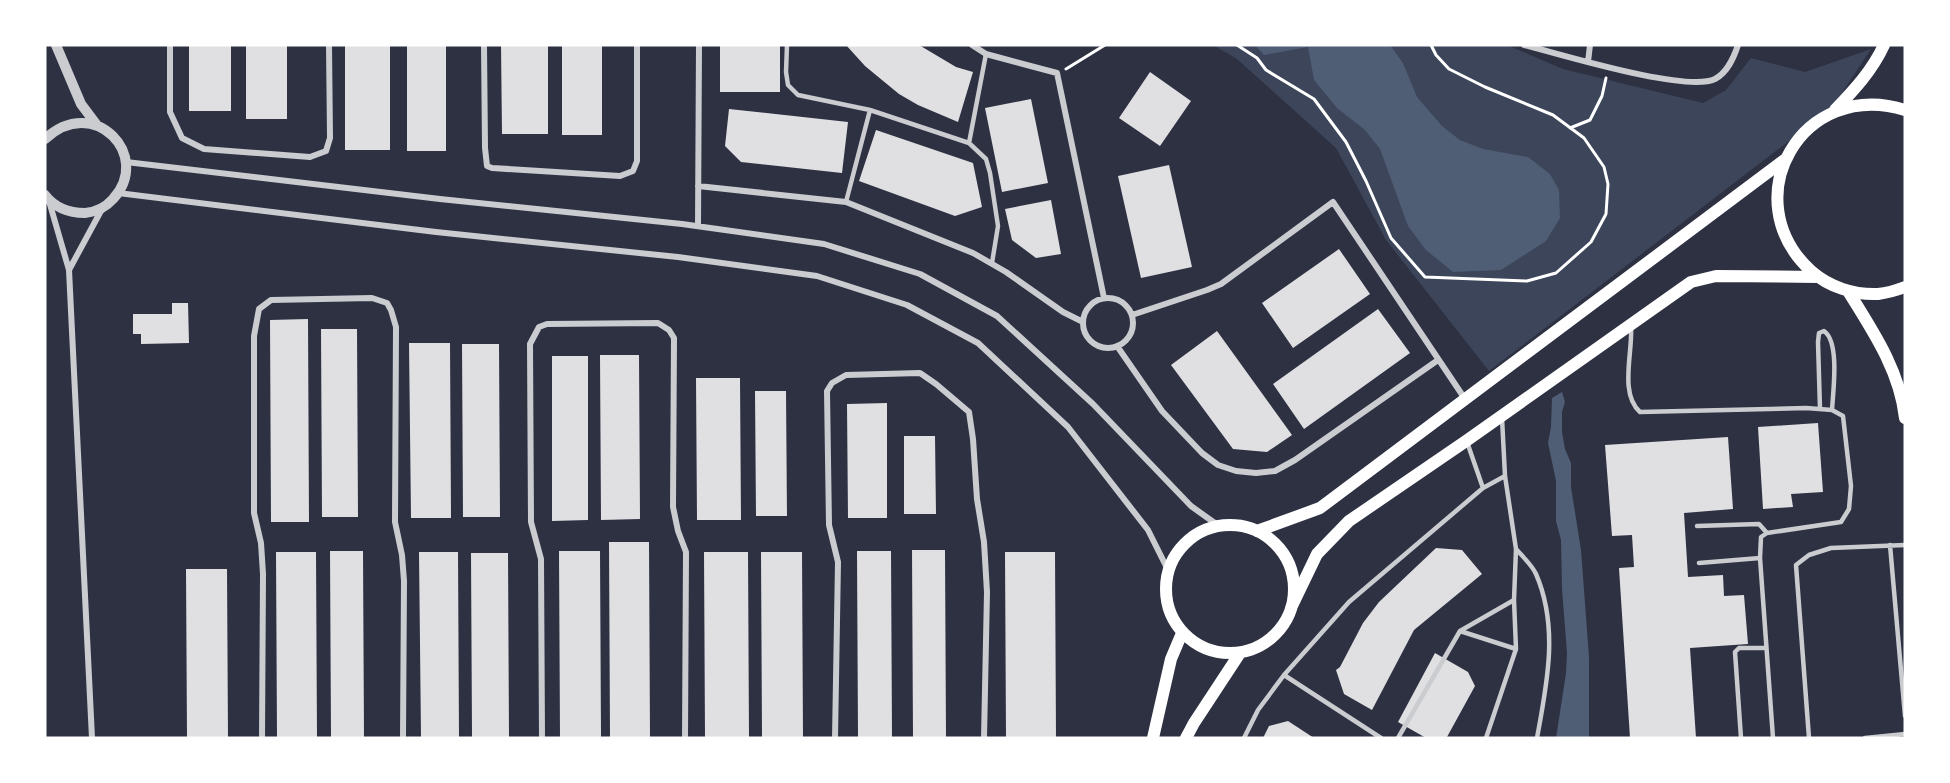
<svg xmlns="http://www.w3.org/2000/svg" width="1950" height="783" font-family="Manrope,sans-serif">
<style>
.green{fill:#3c4559}
.water{fill:#4f5d75}
.building{fill:#e0e0e3}
.lines{fill:none;stroke-linecap:round;stroke-linejoin:round}
.path{stroke:#fff;stroke-width:3}
.service{stroke:#caccd0;stroke-width:4.5}
.minor{stroke:#caccd0;stroke-width:6}
.tertiary{stroke:#caccd0;stroke-width:10}
.secondary{stroke:#fff;stroke-width:12}
</style>
<rect width="100%" height="100%" fill="#2d3142"/>
<!-- green -->
<path class="green" d="M1213,45h294l56,24 140,34 23,-13 25,-32 54,14 66,-23 -39,59 -343,263 -103,-131 -50,-92 -99,-89z"/>
<!-- water -->
<path class="water" d="M1255,45h135l13,18 14,34 25,29 18,14 23,9 45,8 22,17 9,16 1,28 -14,23 -45,29 -48,2 -27,-22 -18,-24 -28,-77 -15,-19 -28,-22 -23,-28 -6,-33 -44,8z
M1562,392l3,10 -3,10v20l3,17 6,14v24l10,63 8,107v81h-33l10,-65 1,-20 -5,-64 -1,-49 -5,-19v-40l-8,-38 3,-16 1,-29z"/>
<!-- building -->
<path class="building" d="M189,45h42v66h-42z
M246,45h41v74h-41z
M345,45h45v105h-45z
M407,45h39v106h-39z
M501,45h47v89h-46z
M562,45h40v90h-40z
M720,45h60v47h-60z
M846,45h73l37,22 17,5 -15,50 -40,-17 -19,-11 -34,-28z
M1150,72l41,29 -31,45 -41,-28z
M1031,99l17,84 -46,9 -17,-84z
M729,109l119,13 -6,51 -101,-11 -16,-16z
M876,130l97,33 9,44 -27,9 -96,-35z
M1169,165l23,102 -51,11 -23,-102z
M1051,200l10,54 -25,4 -24,-18 -7,-31z
M1339,249l31,45 -77,54 -31,-45z
M172,303h16l1,40 -48,1v-10h-8v-20h39z
M1378,309l32,44 -106,76 -31,-45z
M308,319l1,203h-38l-1,-202z
M321,329h36l1,188h-36z
M1217,331l75,104 -25,17 -34,-3 -62,-84z
M409,343h41l1,175h-40z
M462,344h37l1,173h-37z
M600,355h39l1,164 -39,1z
M552,356h36v164l-36,1z
M696,378h44l1,142h-44z
M755,391h31l1,125h-31z
M887,403v115h-39l-1,-114z
M1818,423l5,69 -32,2 2,13 -30,2 -5,-82z
M904,436h31l1,78h-32z
M1728,437l5,72 -49,4 4,64 35,-2 1,21 20,-1 4,49 -58,4 6,90h-66l-11,-170 15,-1 -2,-32 -20,1 -7,-91z
M609,542h40l1,196h-40z
M1436,548l26,2 20,24 -68,56 -42,80 -28,-16 -8,-24 4,-3 23,-44 16,-21z
M912,550h33l1,188h-33z
M330,551h33l1,187h-33z
M559,551h41l1,187h-41z
M857,551h34l1,187h-34z
M276,552h40l1,186h-40z
M419,552h39l1,186h-38z
M704,552h44l1,186h-44z
M761,552h41l1,186h-41z
M1005,552h50l1,186h-50z
M471,553h37l1,184h-37z
M186,569h41l1,169h-41z
M1435,653l33,19 7,14 -28,51 -21,1 -28,-16z
M1288,721l26,17h-51l6,-12z"/>
<g class="lines">
<!-- path -->
<path class="path" d="M1237,45l20,13 9,12 48,29 32,43 20,39 25,57 34,39 102,4 29,-8 35,-31 15,-28 2,-30 -4,-17 -20,-29 -31,-23 -68,-28 -36,-18 -13,-14 -5,-10
M1066,69l39,-24
M1570,128l20,-8 12,-24 4,-18"/>
<!-- service -->
<path class="service" d="M787,45l-1,27 2,13 10,10 72,15 99,33 17,16 4,14 8,53 -6,37
M969,143l17,-89
M846,202l24,-92
M1631,326c2,27 -12,67 9,86l166,-4 26,2 11,6 8,70 -2,23 -8,13 -74,11 -6,4 -1,21 13,180
M1820,409l-2,-67 1,-9 5,-2c16,11 9,61 8,79
M1467,442l16,46
M1697,526l62,-2 8,9
M1890,545l15,171
M1516,549c7,8 16,16 20,25 23,53 11,110 1,164
M1699,563l61,-5
M1460,631l56,18
M1284,675l97,63
M1244,738l14,-28 26,-35 65,-73 134,-114 22,-12
M1398,738l62,-107 54,-31
M1486,738l30,-89 -2,-49 2,-51 -11,-73 -3,-58
M1741,738l-6,-86 4,-4h26
M1809,738l-13,-173 13,-10 22,-7 74,-3
M1865,738l40,-4"/>
<!-- minor -->
<path class="minor" d="M170,45v67l12,26 22,11 106,8 16,-6 4,-13 -1,-93
M484,45l1,103 2,18 5,2 128,8 13,-5 4,-10v-116
M972,45l14,9 71,19 47,225
M1524,45c36,9 162,48 191,34 13,-7 19,-22 23,-34
M1588,62l2,-17
M126,162l314,37 242,25 142,20 96,30 77,42 96,88 98,102 28,20
M698,186l148,16 127,51 33,19 57,40 20,10
M118,193l318,39 242,25 139,19 90,29 71,38 90,84 80,103 20,40
M49,201l20,69 23,468
M698,226l1,-181
M69,270l33,-61
M1083 323a25 25 0 1 1 50 0a25 25 0 1 1-50 0Z
M1132,315l75,-25 14,-6 112,-82 132,197
M1117,346l45,65 40,42 16,12 18,6 20,2 19,-2 20,-11 143,-100
M262,738l1,-164 -2,-31 -7,-30v-177l5,-27 12,-9 101,-2 15,5 4,7 5,17 -1,195 7,33 2,26 -1,157
M542,738l-1,-179 -10,-37 -1,-178 9,-17 8,-3 111,-1 11,7 5,8 -1,169 5,24 8,21 -1,186
M835,738l3,-176 -9,-37 -2,-134 5,-8 14,-8 74,-2 16,11 33,28 4,27 4,60 7,43 3,50 -3,146"/>
<!-- tertiary -->
<path class="tertiary" d="M56,45l25,59 15,20
M45,139c49,-46 108,17 68,60 -7,8 -17,13 -28,14 -16,0 -30,-5 -40,-18"/>
<!-- secondary -->
<path class="secondary" d="M1835,110c19,-20 37,-39 49,-65
M1905,110c-103,-32 -172,89 -94,161 18,16 43,24 67,23 9,-1 19,-4 27,-7
M1848,291c25,40 52,80 57,127
M1166 589a64 64 0 1 1 128 0a64 64 0 1 1-128 0Z
M1257,531l63,-23 467,-350
M1291,608l26,-54 32,-33 117,-80 225,-159 25,-6 103,1
M1153,738l18,-79 11,-26
M1186,738l8,-15 46,-70"/>
</g>
<!-- border -->
<rect width="1950" height="783" fill="none" stroke="#ffffff" stroke-width="93"/>
</svg>
